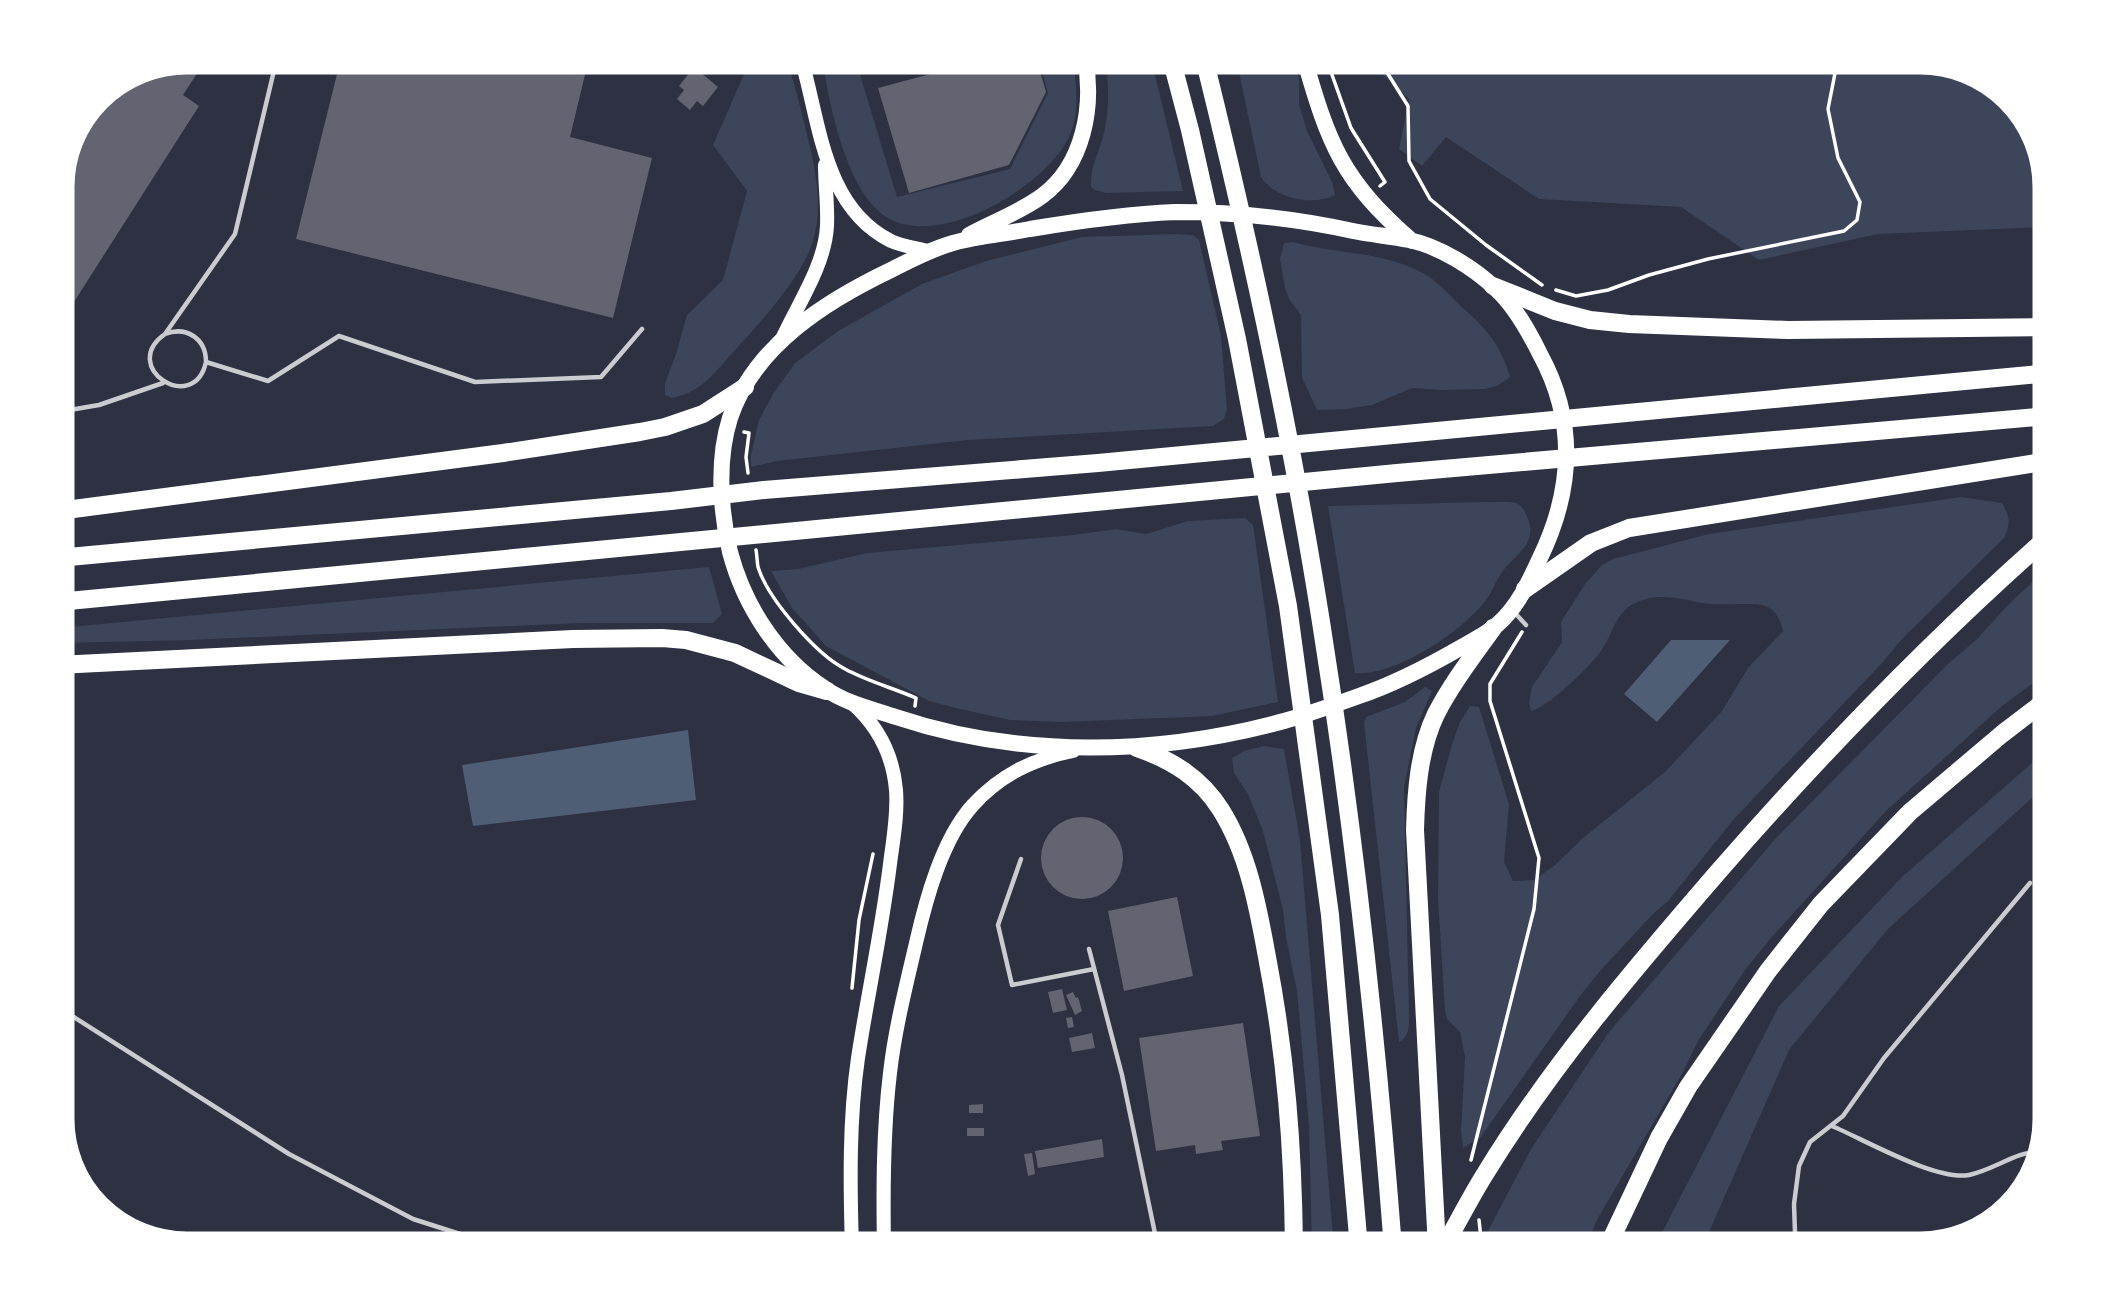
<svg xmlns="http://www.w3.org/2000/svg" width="2107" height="1306" font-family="'DM Sans',sans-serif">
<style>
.green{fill:#3c4559}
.water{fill:#4f5d75}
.building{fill:#626471}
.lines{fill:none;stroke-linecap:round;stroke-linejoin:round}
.path{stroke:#fff;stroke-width:3.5}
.service{stroke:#caccd0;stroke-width:4.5}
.secondary{stroke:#fff;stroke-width:14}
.primary{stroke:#fff;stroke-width:14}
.trunk{stroke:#fff;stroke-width:16}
.motorway{stroke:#fff;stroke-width:18}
.rim{fill:none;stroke:#fff;stroke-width:9}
</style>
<rect width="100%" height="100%" fill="#2d3142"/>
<!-- green -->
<path class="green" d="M751,58h33c9,17 13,37 18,56 10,41 24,88 10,130 -10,32 -52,79 -74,103 -21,22 -34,45 -66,51l-7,-3v-12l11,-29 11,-39 36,-35 24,-89 -34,-46z
M822,58h33l42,139 113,-28 38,-76 -10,-35h34c5,25 8,55 -3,79 -24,50 -128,112 -181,81 -42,-25 -59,-115 -66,-160z
M1104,58h47l32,133 -77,2 -11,-3 -4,-4c-1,-18 7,-32 12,-49 6,-22 7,-57 1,-79z
M1236,58h56l7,20v26l8,27 25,51 3,13c-22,12 -61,3 -74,-18z
M1365,58h555l65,17 47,47 17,57v48l-171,7 -119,26 -78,-53 -142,-8 -93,-62 -24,29 -23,-17 10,-50z
M1177,234l16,1 6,5 22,96 6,74 -3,9 -11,7 -245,14 -191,21 -26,6v-12l8,-35 14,-26 22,-31 43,-32 84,-47 64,-23 96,-24z
M1293,242c42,12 89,9 130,31 15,8 27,23 40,35 23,20 39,39 47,69l-13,9 -12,3 -44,1 -29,-2 -40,17 -26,4 -29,1 -15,-32 -1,-63 -12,-16 -4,-11 -5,-29 4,-16z
M1961,497l41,6c8,13 9,21 2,35l-101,100 -21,25 -148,156 -66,82 -15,13 -53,57 -20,25 -100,142 -17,10 -2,-17 4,-74 -5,-25 -13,-13 -2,-9 -7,-111 1,-107 13,-48 8,-22 10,-16 9,1 30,97 -5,58 9,19 21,-1 21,-15 28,-27 83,-67 56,-60 26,-43 35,-37c-7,-28 -19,-27 -44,-27 -13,0 -25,1 -38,-1 -24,-5 -44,-11 -68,1 -16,8 -21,30 -30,44 -7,13 -57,62 -72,63l-2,-8 3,-16 30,-45 -1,-20 24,-38 17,-19 11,-6 96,-25z
M1484,502c9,1 23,-2 32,1 5,1 8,7 10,11 14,28 -8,38 -24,58 -6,8 -9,19 -16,28 -23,31 -91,77 -131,73l-27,-167z
M1245,518l8,7 1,7 24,170 -66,14 -149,6 -53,-2 -50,-11 -31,-8 -103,-55 -34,-38 -21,-37 27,-2 69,-16 206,-18 43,-6 30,5 42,-13z
M709,567l13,47 -9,9h-133l-390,17 -132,3v-15z
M2049,567v104l-47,35 -116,105 -115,127 -26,32 -47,71 -15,31 -85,146 -13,30h-106l52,-99 78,-117 168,-195 172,-174 27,-23 34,-37z
M1425,687l7,4 -16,37 -12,59 5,228c0,11 1,22 -10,27l-35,-319 2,-6 39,-15z
M1264,746l20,3 16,91 34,408h-22l-3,-123 -12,-134 -11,-54 -3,-27 -20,-79 -15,-37 -14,-21 -2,-15 12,-7z
M2049,748v39l-16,10 -145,132 -99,121 -87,198h-48l125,-242 123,-129z"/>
<!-- water -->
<path class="water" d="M1671,640h59l-73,82 -33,-28z
M688,730l8,70 -223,26 -11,-61z"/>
<!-- building -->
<path class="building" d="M187,58h20l-24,37 16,11 -141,221v-148l38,-84 42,-28z
M341,58h248l-19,79 82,21 -39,160 -317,-79z
M991,58h45l10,34 -37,73 -100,28 -31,-105z
M694,67l24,20 -15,19 -6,-5 -7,9 -13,-11 7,-9 -5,-4z
M1041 858a41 41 0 1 1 82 0a41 41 0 1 1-82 0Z
M1177,897l16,79 -69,15 -16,-80z
M1062,989l5,21 -14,3 -5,-21z
M1073,992l3,6 2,-1 4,14 -7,4 -9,-20z
M1072,1017l2,10 -6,1 -2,-10z
M1243,1023l17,113 -39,5 2,9 -27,4 -1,-9 -39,6 -17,-113z
M1092,1033l3,15 -23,4 -3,-14z
M983,1104v9h-14v-8z
M967,1128h17v8h-17z
M1102,1139l2,18 -66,11 -3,-17z
M1032,1153l3,21 -7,2 -4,-22z
M1215,1244l44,2v2h-44z"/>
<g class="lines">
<!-- path -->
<path class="path" d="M1326,58l25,70 34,54 -5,4
M1378,58l30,48 1,55 21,38 56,46 56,40
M1556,290l20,6 32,-6 41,-15 59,-16 136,-28 13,-11 3,-18 -22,-44 -10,-49 10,-51
M744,432l5,1 -3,24 2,16
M756,550c1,5 1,12 2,17 10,32 58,87 87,102 22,12 48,19 71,29l-1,8
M852,988l7,-68 14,-66
M1471,1160l63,-251 5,-51 -49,-157v-17l32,-52
M1479,1220l3,28
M1725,1248l17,-8 24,8"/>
<!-- service -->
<path class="service" d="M165,334c21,-8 41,4 41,28l62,19 71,-45 136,46 126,-5 41,-48
M206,362c-12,54 -88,5 -41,-28l70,-100 42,-176
M58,412l41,-7 64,-22
M1515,613l11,12
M1021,859l-23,66 14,60 82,-16
M1089,949l33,126 36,173
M58,1007l231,147 124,65 72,23 9,6
M1832,1126c33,14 104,55 137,49 25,-5 46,-23 72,-24
M224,1248h31
M1799,1248l-4,-15 -1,-29 5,-38 11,-24 33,-26 41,-58 146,-175"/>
<!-- secondary -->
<path class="secondary" d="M801,58c19,64 22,149 90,183 11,5 25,7 37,10
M782,339c16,-35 43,-74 45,-113 1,-20 -2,-41 -2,-61"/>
<!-- primary -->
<path class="primary" d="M852,703c26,23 41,52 44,87 2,25 -3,50 -6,74 -8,65 -22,129 -32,194 -9,62 -8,127 -6,190
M884,1248c-1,-58 -1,-117 6,-175 5,-44 16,-87 26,-130 10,-44 26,-103 56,-137 28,-31 61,-47 101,-55"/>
<!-- trunk -->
<path class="trunk" d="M1304,58c25,87 38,122 108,183
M1175,212c60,0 119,6 178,19 19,4 37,5 56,9 30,6 65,28 87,49 19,17 33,43 44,65 37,68 33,136 0,204 -11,24 -22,48 -42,66 -11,10 -25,16 -38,24 -33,19 -66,36 -101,48 -25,9 -50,18 -75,25 -126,34 -263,38 -388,-4 -24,-8 -51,-14 -72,-29 -47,-31 -80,-83 -94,-136 -10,-42 -13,-93 0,-134 24,-72 96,-117 161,-148 20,-10 40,-21 62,-27 25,-7 52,-9 77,-14 48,-8 96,-15 145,-17z
M969,235c24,-13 51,-23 73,-39 42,-31 52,-90 43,-138"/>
<!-- motorway -->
<path class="motorway" d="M1171,58l19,72 47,209 51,267 42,309 29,333
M1204,58c46,186 87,374 117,564 33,207 56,417 72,626
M1493,286l62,25 35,9 39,4 159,6 261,-3
M58,511l445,-58 137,-21 25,-5 38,-13 42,-27
M58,558l613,-57 93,-11 334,-27 951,-90
M1525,589l66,-46 38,-15 420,-67
M58,602l1339,-129 652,-57
M58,665l515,-26 89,-1 24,2 49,13 64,30 28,8
M1137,748c35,12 64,30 84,62 27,43 37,97 46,147 19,99 26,190 27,291
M1437,1248l-22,-418c1,-38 4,-81 21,-116 16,-31 37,-58 57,-86
M1443,1248c14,-24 27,-50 42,-74 66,-108 150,-206 233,-302 103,-118 213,-232 331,-336
M1607,1248l52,-110 29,-51 80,-116 53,-67 89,-92 92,-78 47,-36"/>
</g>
<!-- crop -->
<path d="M0 0H2107V1306H0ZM187 70H1920A117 117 0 0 1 2037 187V1119A117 117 0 0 1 1920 1236H187A117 117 0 0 1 70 1119V187A117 117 0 0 1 187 70Z" fill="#fff" fill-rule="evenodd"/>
<path class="rim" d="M187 70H1920A117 117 0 0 1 2037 187V1119A117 117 0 0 1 1920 1236H187A117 117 0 0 1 70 1119V187A117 117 0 0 1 187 70Z"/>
</svg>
